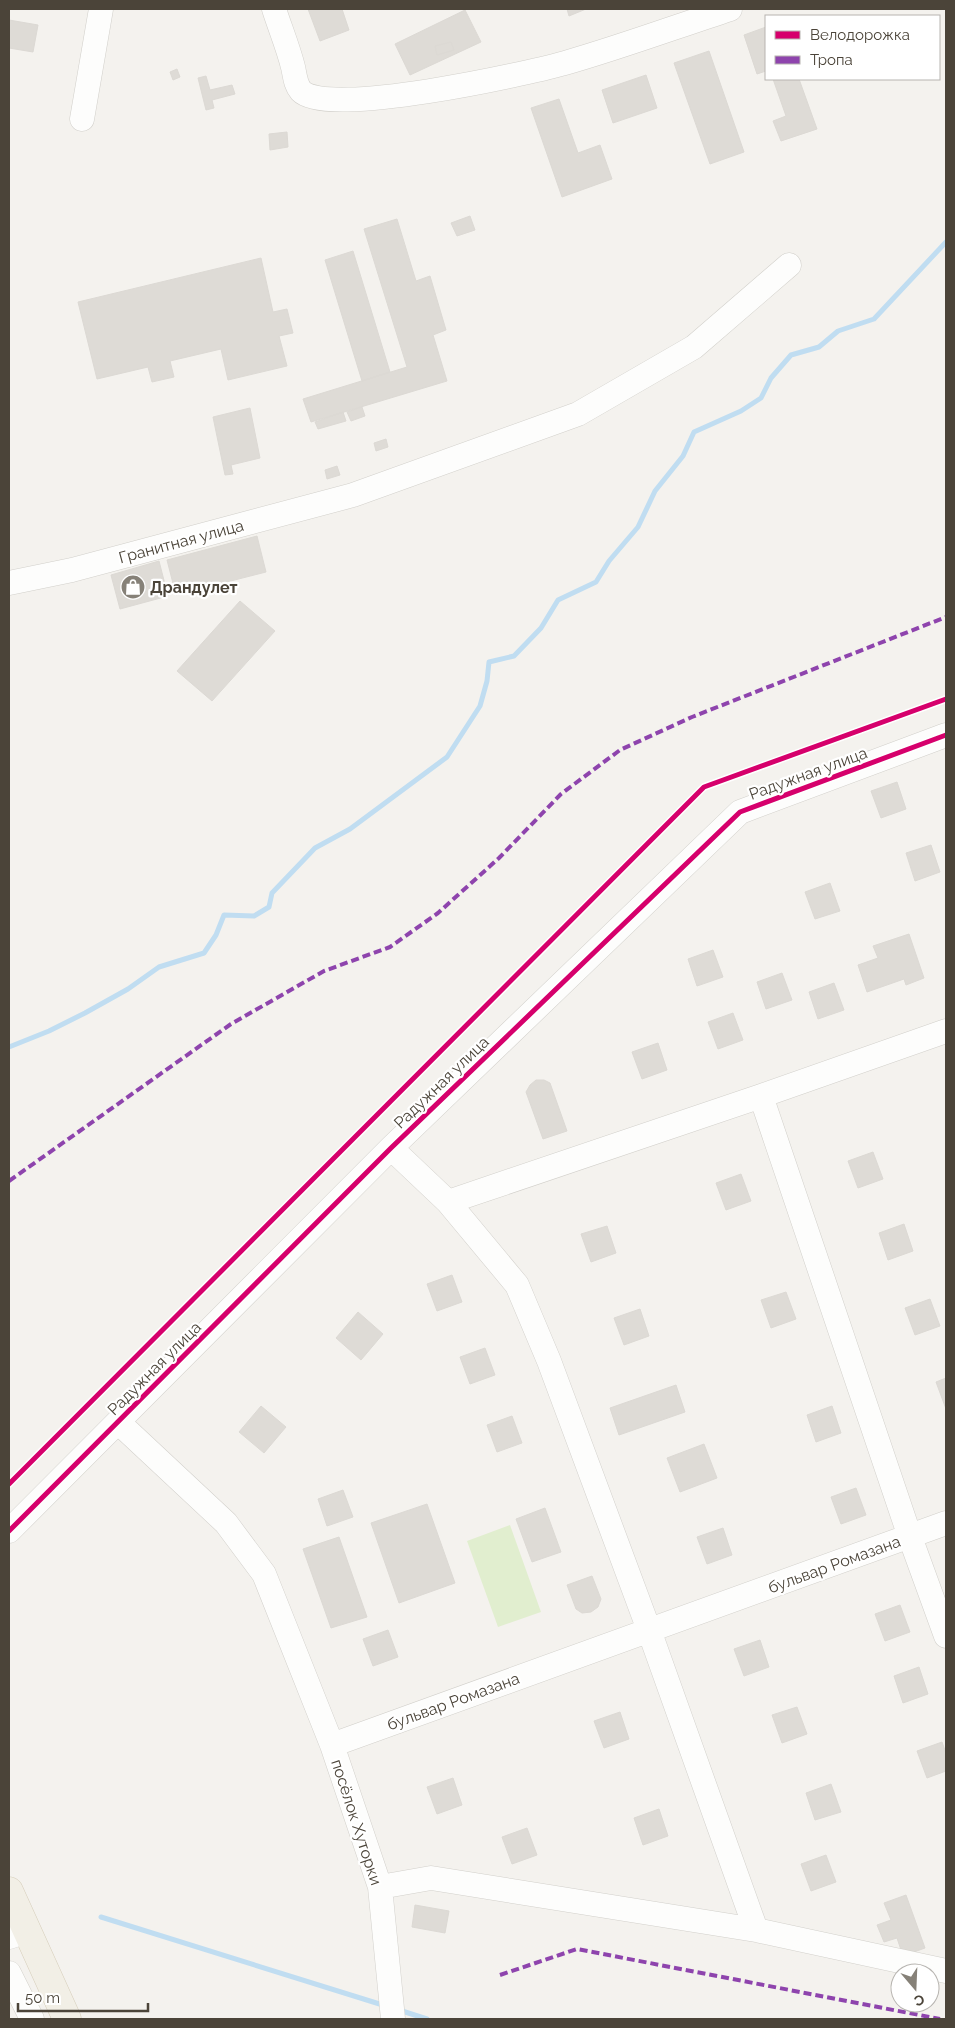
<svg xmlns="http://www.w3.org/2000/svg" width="955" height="2028" font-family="Raleway,sans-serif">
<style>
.green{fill:#e1eecf}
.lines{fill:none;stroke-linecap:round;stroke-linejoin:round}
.stream{stroke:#c0ddf1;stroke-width:5}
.building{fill:#dedbd6;stroke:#dcd9d4}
.minor-casing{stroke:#d2d0cb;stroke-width:25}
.major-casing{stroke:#d6cebb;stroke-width:29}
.minor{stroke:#fdfdfc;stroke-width:24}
.major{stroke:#f2efe6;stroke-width:28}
.quiet{stroke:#8e44ad;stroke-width:4;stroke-dasharray:8 4;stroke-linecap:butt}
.cycleway-casing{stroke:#fff;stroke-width:8}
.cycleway{stroke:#d6006c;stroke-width:5}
.labels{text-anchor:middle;stroke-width:4.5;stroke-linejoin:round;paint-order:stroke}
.street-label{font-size:16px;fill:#4b4439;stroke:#fff}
.poi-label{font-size:16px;font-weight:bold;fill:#4b4439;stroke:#fff;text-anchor:start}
</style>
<rect width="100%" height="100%" fill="#f4f2ee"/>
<!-- green -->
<path class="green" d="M510,1525l31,87 -43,15 -31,-86z"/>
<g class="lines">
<!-- stream -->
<path class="stream" d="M9,1047l40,-16 36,-18 43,-24 31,-22 45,-14 12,-18 8,-20 30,1 15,-9 3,-14 43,-45 35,-19 97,-72 33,-51 7,-25 2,-19 25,-6 27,-28 17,-28 38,-18 13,-21 29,-34 17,-36 28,-35 11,-24 47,-21 20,-13 10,-20 20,-23 28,-8 19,-16 36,-12 72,-77
M101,1917l285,89
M399,2010l28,9"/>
</g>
<!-- building -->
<path class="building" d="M308,9h34l7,21 -29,11z
M567,9h19l-17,7z
M465,10l16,32 -71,33 -15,-31z
M9,20l29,5 -5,27 -24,-4z
M766,27v44l-9,3 -13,-39z
M451,42l3,8 -17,5 -2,-9z
M709,51l35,101 -34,12 -36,-101z
M177,69l3,8 -7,3 -3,-8z
M646,75l11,33 -44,15 -11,-33z
M206,76l4,14 22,-5 3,9 -23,6 2,8 -8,2 -8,-32z
M773,79h26l18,50 -36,12 -8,-20 13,-5z
M559,99l19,54 22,-8 12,34 -50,18 -31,-89z
M287,132l1,15 -18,3 -1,-16z
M470,216l5,14 -18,6 -6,-13z
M397,219l19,62 14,-5 16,54 -13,5 14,46 -136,41 -8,-23 104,-32 -43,-138z
M353,251l37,121 -28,9 -37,-121z
M261,258l12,54 14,-3 6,24 -14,3 8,30 -59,14 -7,-31 -51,12 4,16 -22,5 -4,-15 -51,12 -19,-77z
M362,407l3,9 -14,5 -4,-9z
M250,408l10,50 -29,7 2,9 -8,1 -12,-58z
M343,412l3,9 -28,8 -3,-7z
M386,439l2,8 -12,4 -2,-8z
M337,466l3,9 -13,4 -2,-9z
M257,536l9,36 -90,23 -9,-35z
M159,561l9,35 -48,13 -9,-34z
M240,601l35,30 -63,70 -35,-30z
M897,782l9,27 -25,9 -10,-27z
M931,845l9,27 -25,9 -9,-28z
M830,883l10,28 -25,8 -10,-27z
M909,934l15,44 -18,7 -2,-6 -37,13 -9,-27 20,-7 -5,-12z
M713,950l10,27 -26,9 -9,-27z
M782,973l10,27 -26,9 -9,-27z
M834,983l10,27 -26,9 -9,-27z
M733,1013l10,27 -25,9 -10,-27z
M658,1043l9,27 -25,9 -10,-27z
M536,1080h8l6,3 17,48 -24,8 -17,-47 4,-7z
M873,1152l10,27 -25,9 -10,-27z
M741,1174l10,27 -25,9 -10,-27z
M904,1224l9,27 -25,9 -9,-27z
M607,1226l9,27 -25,9 -10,-28z
M452,1275l10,27 -25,9 -10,-27z
M786,1292l10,27 -25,9 -10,-28z
M930,1299l10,27 -25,9 -10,-27z
M640,1309l9,27 -25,9 -10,-27z
M358,1312l25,22 -22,26 -25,-22z
M485,1348l10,27 -25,9 -10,-27z
M946,1378v31l-10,-27z
M676,1385l9,27 -66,23 -9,-27z
M261,1406l25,21 -22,26 -25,-21z
M832,1406l9,27 -25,9 -9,-27z
M512,1416l10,27 -25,9 -10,-27z
M704,1444l13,34 -37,14 -13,-34z
M856,1488l10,27 -25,9 -10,-27z
M343,1490l10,27 -26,9 -9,-27z
M427,1504l28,79 -56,20 -28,-80z
M545,1508l16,44 -29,10 -16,-43z
M723,1528l9,27 -25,9 -10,-27z
M339,1537l28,80 -36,11 -28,-79z
M592,1576l9,23 -3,8 -7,5 -9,1 -6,-4 -9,-24z
M900,1605l10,27 -25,9 -10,-27z
M388,1630l10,27 -25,9 -10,-27z
M760,1640l9,27 -25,9 -10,-27z
M919,1667l9,27 -25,9 -9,-27z
M797,1707l10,27 -25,9 -10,-28z
M620,1712l9,27 -25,9 -10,-27z
M942,1742l4,11v18l-19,7 -10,-27z
M453,1778l9,27 -25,9 -10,-27z
M831,1784l10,28 -26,8 -9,-27z
M659,1809l9,27 -25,9 -9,-27z
M527,1828l10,27 -25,9 -10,-27z
M826,1855l10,27 -25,9 -10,-27z
M906,1895l19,53 -22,8 -6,-18 -13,4 -7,-17 14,-5 -7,-17z
M415,1905l34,6 -4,22 -33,-6z"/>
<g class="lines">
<defs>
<path id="minor" d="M274,9c6,19 14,38 19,58 2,8 2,17 8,24 26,27 225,-17 264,-28 56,-16 110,-36 165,-54
M82,119l19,-110
M9,583l63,-13 281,-75 225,-81 116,-67 95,-82
M761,1096l149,441 36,99
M391,1148l57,54 69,83 32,76 100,269 107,300
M448,1202l313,-106 185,-65
M118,1422l108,101 38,51 68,171 48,142 13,132
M9,1531l382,-383 349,-336 206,-77
M332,1745l614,-222
M380,1887l51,-9 325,52 190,41
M9,1937l18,-6
M9,1973l23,46"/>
<path id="major" d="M9,1891l58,128"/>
</defs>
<!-- minor casing -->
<use href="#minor" class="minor-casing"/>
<!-- major casing -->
<use href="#major" class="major-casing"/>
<!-- minor -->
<use href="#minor" class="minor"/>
<!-- major -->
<use href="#major" class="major"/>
<!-- quiet -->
<path class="quiet" d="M9,1181l222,-157 93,-53 66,-24 48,-34 61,-55 62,-64 59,-44 72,-33 254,-100
M500,1975l77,-26 363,70"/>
<defs>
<path id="cycleway" d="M9,1484l695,-697 242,-88
M9,1531l382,-383 349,-336 206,-77"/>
</defs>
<!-- cycleway casing -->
<use href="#cycleway" class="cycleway-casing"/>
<!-- cycleway -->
<use href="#cycleway" class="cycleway"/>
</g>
<!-- icons -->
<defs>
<symbol id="shop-disc" viewBox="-11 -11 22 22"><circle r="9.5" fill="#868178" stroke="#fff"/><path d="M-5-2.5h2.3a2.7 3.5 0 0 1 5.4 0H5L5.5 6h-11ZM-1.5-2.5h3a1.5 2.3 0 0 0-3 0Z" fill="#fff"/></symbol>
</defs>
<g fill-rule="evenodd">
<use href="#shop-disc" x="119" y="573" width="28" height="28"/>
</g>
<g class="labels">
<!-- street labels -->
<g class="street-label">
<text transform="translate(181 541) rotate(-15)" y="6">Гранитная улица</text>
<text transform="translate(808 773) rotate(-20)" y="6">Радужная улица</text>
<text transform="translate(441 1082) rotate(-44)" y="6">Радужная улица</text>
<text transform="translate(154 1368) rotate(-45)" y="6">Радужная улица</text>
<text transform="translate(834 1564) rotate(-20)" y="6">бульвар Ромазана</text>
<text transform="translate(453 1701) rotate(-20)" y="6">бульвар Ромазана</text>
<text transform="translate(357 1822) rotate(72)" y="6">посёлок Хуторки</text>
</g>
<!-- poi labels -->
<g class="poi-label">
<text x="150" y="593">Драндулет</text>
</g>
</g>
<!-- border -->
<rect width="955" height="2028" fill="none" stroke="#4b4439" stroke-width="20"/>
<!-- legend -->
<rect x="765" y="15" width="175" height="65" fill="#ffffff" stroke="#b7b4b0"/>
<rect x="775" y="31" width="25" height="8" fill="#d6006c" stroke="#b7b4b0"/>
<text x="810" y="40" font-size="15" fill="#4b4439">Велодорожка</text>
<rect x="775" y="56" width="25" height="8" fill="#8e44ad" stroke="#b7b4b0"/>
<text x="810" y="65" font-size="15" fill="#4b4439">Тропа</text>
<!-- north arrow -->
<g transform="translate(915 1988) rotate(161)"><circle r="24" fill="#ffffff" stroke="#b7b4b0"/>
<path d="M0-4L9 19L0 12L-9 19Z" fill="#868178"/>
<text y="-8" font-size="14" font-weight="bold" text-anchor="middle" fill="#4b4439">С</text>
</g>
<!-- scale -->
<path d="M18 2003v8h130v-8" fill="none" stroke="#4b4439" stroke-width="2.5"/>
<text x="25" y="2003" font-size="15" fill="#4b4439" stroke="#ffffff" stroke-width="4" paint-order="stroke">50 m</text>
</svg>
